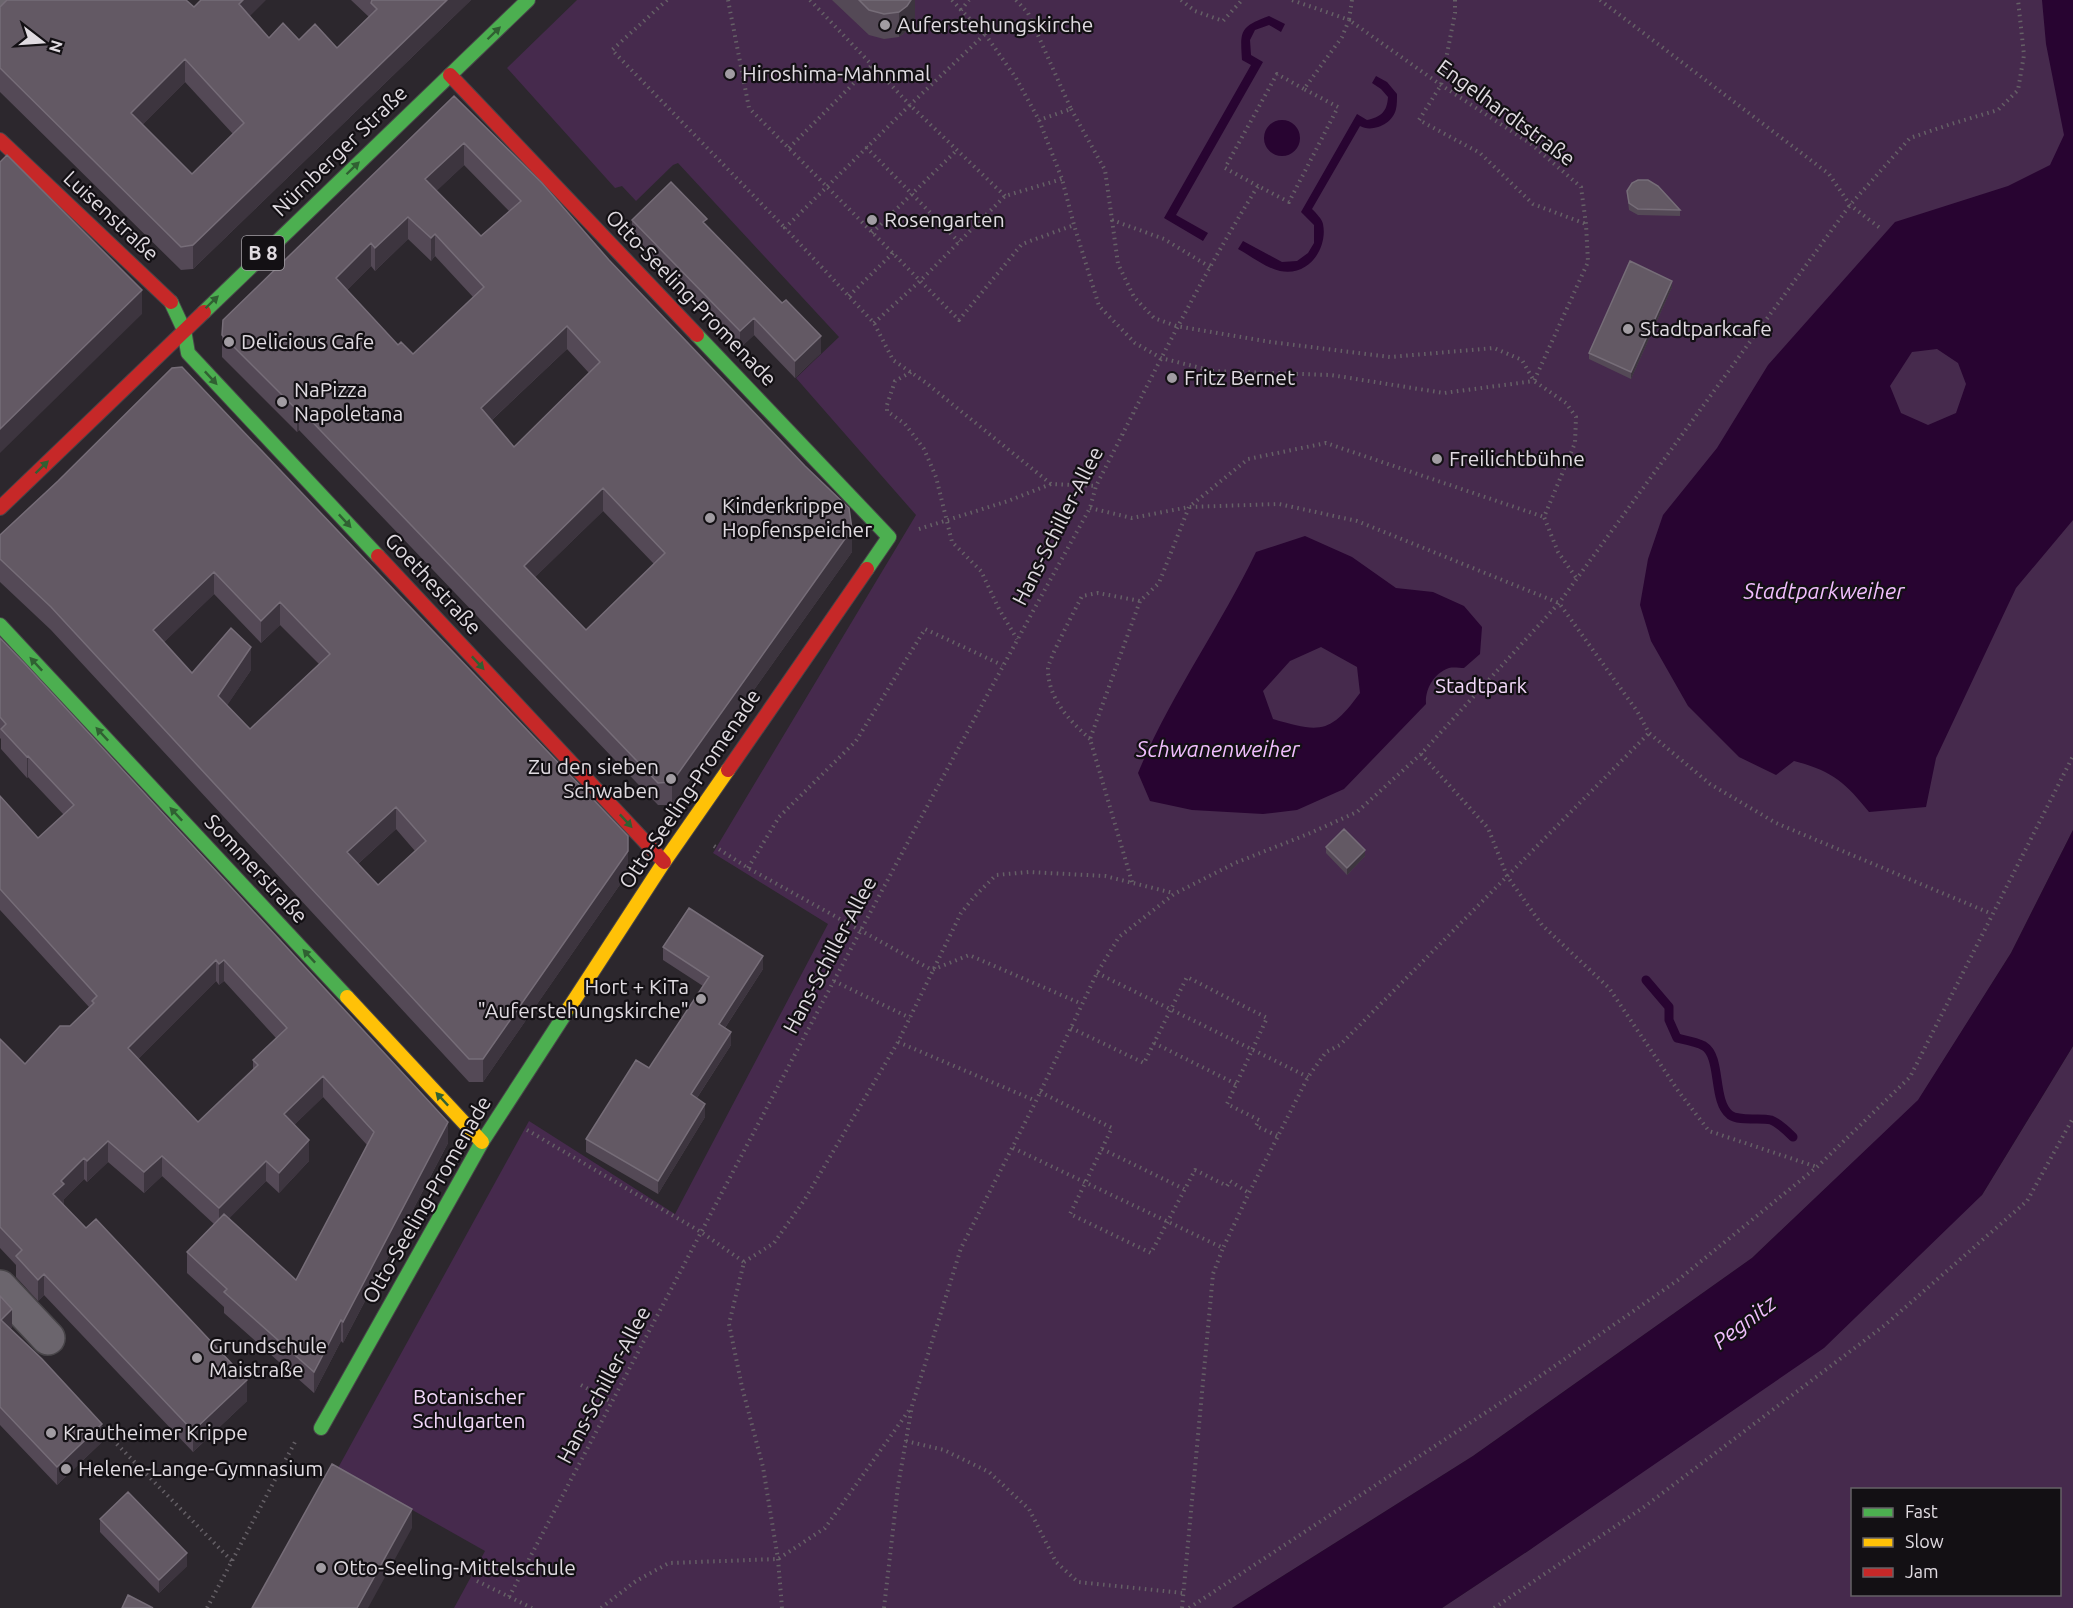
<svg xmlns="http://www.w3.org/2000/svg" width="2073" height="1608" font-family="Ubuntu,sans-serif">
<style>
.green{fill:#462a4d;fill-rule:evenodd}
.water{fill:#280431;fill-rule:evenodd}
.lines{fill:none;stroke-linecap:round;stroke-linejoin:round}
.stream{stroke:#280431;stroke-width:9}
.street-casing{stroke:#484549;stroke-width:36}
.fast-casing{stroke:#484549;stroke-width:16}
.slow-casing{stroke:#484549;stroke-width:16}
.jam-casing{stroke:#484549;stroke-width:16}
.path{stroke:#656066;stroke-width:4;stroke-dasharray:1.5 4.5;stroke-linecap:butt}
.street{stroke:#6b656d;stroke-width:33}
.fast{stroke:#4caf50;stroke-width:14}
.slow{stroke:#ffc107;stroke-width:14}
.jam{stroke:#c62828;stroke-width:14}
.wall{fill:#544956;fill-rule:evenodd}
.shaded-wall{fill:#3d353f}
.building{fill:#635964;stroke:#766d78;stroke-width:1.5;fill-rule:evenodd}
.oneway{fill:#306032}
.poi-dot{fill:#a19ca2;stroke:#131014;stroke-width:2}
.labels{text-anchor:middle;stroke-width:4.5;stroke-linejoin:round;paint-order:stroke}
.shield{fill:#131014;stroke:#a29ea4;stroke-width:1.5}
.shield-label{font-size:20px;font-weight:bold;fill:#e0dbe1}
.poi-label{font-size:21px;fill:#e0dbe1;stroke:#131014;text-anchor:start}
.street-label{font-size:21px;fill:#e0dbe1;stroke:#131014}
.park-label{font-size:21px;fill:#f3d9fa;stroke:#131014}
.water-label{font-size:22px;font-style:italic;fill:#f1befe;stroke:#131014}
</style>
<rect width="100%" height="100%" fill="#2c272d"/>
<!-- green -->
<path class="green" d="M577,0h1496v830l-62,123 -93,148 -166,157 -279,198 -241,152h-778l31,-57 -147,-83 191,-347 146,93 153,-290 -115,-71 203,-338 -120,-137 43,-41 -161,-174 -5,2 -37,36 -14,-15 -7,2 -108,-120z
M2073,1046v562h-631l89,-59 451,-354zM1852,1490h208v104h-208z"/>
<!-- water -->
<path class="water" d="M2042,0h31v520l-57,68 -80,170 -10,49 -57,5c-24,-30 -37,-41 -75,-51l-18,14 -37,-18 -51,-51 -37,-65 -11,-36 8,-46 15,-44 54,-67 51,-83 127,-143 113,-36 42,-21 14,-30 -18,-91zM1937,349l21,14 8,21 -10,29 -28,12 -27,-12 -11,-27 22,-34z
M1269,16l16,8 -4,8 -12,-7 -14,5 -5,10 1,15 12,7 -87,153 32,18 -5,8 -39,-23 87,-153 -9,-5c-2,-30 -2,-33 27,-44z
M1376,76l11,6 10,12c0,5 0,11 -1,15 -3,15 -24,24 -36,17l-48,83c4,4 10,10 11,15 5,25 -15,53 -43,47 -14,-3 -29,-15 -42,-22l5,-8 39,21 15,-1 11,-8 6,-10v-18l-13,-13 56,-98 10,6c14,-3 20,-8 21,-23l-7,-8 -9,-6z
M1264 138a18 18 0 1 1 36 0a18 18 0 1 1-36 0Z
M1305,536l47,21 44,31 37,4 31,14 18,21 -2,27 -16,14c-4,0 -11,-1 -15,0 -15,5 -24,21 -23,36l-82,85 -47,21 -34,4 -71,-4 -42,-9 -12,-28c32,-77 82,-146 118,-221zM1321,647l36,20 3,26c-30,41 -40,40 -87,26l-10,-28 27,-30z
M2073,830v216l-91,149 -158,153 -293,201 -89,59h-210l241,-152 279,-198 166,-158 93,-147z"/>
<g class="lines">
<!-- stream -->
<path class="stream" d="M1646,980l23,27v13l8,18c9,2 20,4 27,8 18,11 8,55 26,69 10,7 29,2 41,5 8,3 16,11 22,17"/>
<defs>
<path id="street" d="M0,4l4,-4
M0,1287l48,51"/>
<path id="fast" d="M171,302l13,28 4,23 190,203
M204,312l324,-312
M697,335l192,202 -22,32
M0,625l347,372
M321,1428l161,-286 87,-134"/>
<path id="slow" d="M347,997l135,145
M569,1008l95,-146 64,-92"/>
<path id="jam" d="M450,75l247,260
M0,140l171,162
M0,508l204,-196
M378,556l286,306
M728,770l139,-201"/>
</defs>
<!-- street casing -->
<use href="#street" class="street-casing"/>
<!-- fast casing -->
<use href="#fast" class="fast-casing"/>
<!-- slow casing -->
<use href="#slow" class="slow-casing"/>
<!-- jam casing -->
<use href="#jam" class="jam-casing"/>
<!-- path -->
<path class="path" d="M667,0l-55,50 173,178
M728,0l21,108 210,212 63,-76 52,-19
M810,0l100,105 75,-71 -24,-24 8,-10
M952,0l9,10
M1016,0l12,13 43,96 -32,11
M1181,0l14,11 28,10 19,-21
M1352,0l-3,20 92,65 90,59 50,43 5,37 2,38 -54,119
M1455,0v13l-14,72 -22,35 61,33 53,51 53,20
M1600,0l229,174 21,31 30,23
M985,34l31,44 23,42 23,59 12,46 25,81 36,37 26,15 52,13 118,4 113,18 90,-12
M1071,109l34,61 7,50 52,19 46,28
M866,147l93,95
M789,148l83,-83
M1258,186l-33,-18 52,-94 27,15
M1005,196l-95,-91 -125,123 89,95 19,37 32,22 126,102
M1112,220l6,44 16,33 20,21 22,8 95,16 119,15 104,-9 28,12 12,21 32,22 10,14 -1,26 -31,74 14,35 19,27
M872,233l85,-83
M849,296l44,-43
M874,323l46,-42 85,-85 57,-17
M911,372l-16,9 -8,24v6l18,13 19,25 12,28 16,65 29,29 18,38 18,30
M1090,508l42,10 57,-11 90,-3 78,17 202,82 78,108 12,22 61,51 66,39 216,91
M919,529l89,-28 43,-17 45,2
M1090,739c-20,-18 -42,-40 -42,-70 0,-9 28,-61 34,-73l16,-3 42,8
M1421,754l67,74 19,48 35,49 67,63 70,104 30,39 108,36
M714,846l34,22 184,102 37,-15 113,49
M748,868l31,-51 77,-76 69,-112 77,36
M1132,882l-42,-143 50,-138 19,-18 30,-76 59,-48 78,-16 218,74
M1097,973l211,104
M834,981l76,37
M1071,1028l73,35 43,-86 80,41 -40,86 32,16 -3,6 22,10
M898,1042l138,59
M1154,1043l82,41
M1040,1092l72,36 -42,86 81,39 44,-83 32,16 3,-5 19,12
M527,1130l174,102 43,30 -15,62 13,63 21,80 15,92 4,49
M1013,1148l210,100 26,-55 59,-116 18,-25 14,-7 309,-312
M1102,1149l82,40
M744,1262l30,-19 31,-44 93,-157 63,-129 13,-16 22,-22 33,-3 76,4 68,17
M581,1385l31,17
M100,1427l132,134
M906,1441l38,9 45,22 40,37 27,53 22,20 105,11
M477,1581l55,27
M509,1597c192,-363 381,-729 581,-1089l6,-22c52,-101 101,-203 162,-300l31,16 49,-95 -34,-18 38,-52 7,-17 -57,-20
M207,1608l88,-166
M601,1608l35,-27 33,-18 109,-4 47,-31 85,-119
M884,1608l14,-122 14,-80 49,-158 75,-147 61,-128 22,-36 55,-43 61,-31 73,-29 49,-22 64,-58 138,-151 291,-398 60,-67 41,-14 47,-14 20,-20 6,-35 -6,-55
M1182,1608l31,-334 10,-26
M1189,1608l334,-220 155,-108 139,-113 93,-90 163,-321
M1494,1608l150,-101 241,-182 142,-124 46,-83"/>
<!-- street -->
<use href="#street" class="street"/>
<!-- fast -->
<use href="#fast" class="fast"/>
<!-- slow -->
<use href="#slow" class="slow"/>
<!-- jam -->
<use href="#jam" class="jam"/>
</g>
<!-- wall -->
<path class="wall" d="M351,0h120l-278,269 -12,1 -181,-178v-85h194l56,9 19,22 30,2 38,8 32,-31zM185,82l48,52 -41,40 -50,-49z
M832,0h83v18l-8,13 -8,6 -15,2 -15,-4z
M454,96l398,456 -180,253h-14l-359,-375 -2,2 -75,-75v-22zM464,165l45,46 -28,25 -45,-45zM408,239l23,22 4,-5 38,41 -60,57 -15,-9 -51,-55 24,-24 4,5zM567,349l22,24 -75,74 -22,-27zM603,511l51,53 -68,66 -51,-53z
M1627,191l53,19v6l-42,-1 -9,-5z
M632,220l75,6 114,127 -26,25 -41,-43 -14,13 -108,-112z
M1672,287l-41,92 -42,-20v-6z
M172,368l456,505 -145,209h-14l-418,-452 -51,-48v-47l58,-54zM214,594l47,49 19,-18 39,39 -69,65 -23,-24 24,-35 -59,3 -28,-31zM396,829l19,22 -37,34 -20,-21z
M0,638l448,505 -105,200 -2,-2 -27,52 -90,-80v-6l-37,-34v-21l27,-28 -52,-48 -18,17 -36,-31 -21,20 -3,-3 -20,20 -1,6 184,196 -54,51 -149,-157 -6,6 -22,-24v-12l-16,-17v-209l25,25 45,-38 19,-19 -89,-97v-114l38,42 26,-23 -36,-38 -1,1 -26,-29v-10l-1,-1zM216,981l3,4 5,-4 52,57 -23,22v10l-55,52 -60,-63zM323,1097l44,48 -71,135 -67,-62 37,-37 13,12 30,-32 -15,-36z
M1326,847l39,9 -18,19 -21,-22z
M663,947l100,22 -38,59 6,17 -34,53 8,19 -47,77 -72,-42v-13l63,-71 54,-82 -40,-26z
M0,1296l12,31 -2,2 92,113 -45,43 -57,-60z
M100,1519l87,47 -28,27 -59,-61z"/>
<!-- shaded-wall -->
<path class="shaded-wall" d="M243,0h23l-27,27v-23z
M447,0h24l-278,269v-24z
M911,0h4v18l-8,13 -8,6v-25z
M185,59v23l-54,54v-23z
M464,143v22l-39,37v-23z
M408,217v22l-33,32v-23z
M435,234v22l-4,5v-23z
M371,243v23l-35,35v-23z
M1672,281v6l-41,92v-7z
M142,290v24l-142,139v-24z
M754,318v17l-14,13v-17z
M567,326v23l-86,81v-22z
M821,336v17l-26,25v-17z
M299,408v22l-2,2v-22z
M603,488v23l-79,77v-22z
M852,529v23l-180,253v-23z
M214,572v22l-61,59v-23z
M280,602v23l-19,18v-22z
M251,647v23l-33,49v-23z
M28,756v21l-1,1v-21z
M396,807v22l-49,45v-22z
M628,836v37l-145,209v-23z
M1365,850v6l-18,19v-7z
M763,956v13l-44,68v-13z
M216,960v21l-88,88v-21z
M224,960v21l-5,4v-21z
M731,1032v13l-40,62v-13z
M323,1076v21l-39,38v-21z
M705,1104v13l-47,77v-13z
M448,1122v21l-105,200v-21z
M309,1140v21l-30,32v-20z
M108,1141v21l-21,20v-21z
M162,1156v20l-18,17v-21z
M84,1158v21l-20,20v5l-11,11v-21l8,-13z
M266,1161v20l-47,48v-21z
M44,1274v21l-6,6v-21z
M12,1309v18l-11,11v-18z
M341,1320v21l-27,52v-21z
M247,1380v21l-54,51v-21z
M102,1424v18l-45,43v-18z
M412,1509v19l-44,80h-11z
M187,1553v13l-28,27v-13z"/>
<!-- building -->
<path class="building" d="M7,0h179l8,7 7,-7h42l-4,4 30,34 14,-15 16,17 16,-16 22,24 40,-39 -6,-6 1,-3h75l-254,245 -12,2 -181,-179v-61zM185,59l59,64 -52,51 -61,-61z
M859,0h52l-4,6 -8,6 -15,2 -15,-4z
M454,96l88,87 67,77 196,206 44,42 3,21 -180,253 -14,1 -359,-375 -2,2 -75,-75 1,-15zM464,143l57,58 -40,35 -56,-57zM408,217l23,21 4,-4 49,53 -71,67 -12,-12 -3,3 -62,-67 35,-35 4,5zM567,326l33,36 -86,85 -33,-39zM603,488l62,65 -79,77 -62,-64z
M7,155l135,135 -142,139v-267z
M1638,180h10l10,6 22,24 -42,-1 -9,-6 -2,-12 5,-8z
M671,182l36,37 -4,3 79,81 4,-3 35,36 -26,25 -41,-43 -14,13 -108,-111z
M1630,261l42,20 -41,91 -42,-19z
M182,367l446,469v15l-145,208h-14l-418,-452 -51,-48v-24l58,-54 114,-113zM214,572l47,49 19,-19 50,52 -80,75 -32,-33 33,-49 -20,-19 -39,45 -39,-43zM396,807l30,34 -48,44 -31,-33z
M0,638l25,26 423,458 -105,200 -2,-2 -27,52 -90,-80 3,-3 -40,-37 37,-38 72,66 78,-148 -51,-56 -39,38 25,26 -30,33 -13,-12 -47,47 -57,-52 -18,16 -36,-31 -21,20 -3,-3 -23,23 3,3 -11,10 33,34 10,-9 151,161 -54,51 -149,-157 -6,6 -22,-24 6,-6 -22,-23v-188l25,25 35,-38h10l24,-23 -2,-2 5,-5 -97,-107v-93l38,42 36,-33 -46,-49 -1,1 -26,-28 5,-5 -6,-7zM216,960l3,4 5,-4 63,68 -34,32 5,5 -60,57 -70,-74z
M1344,829l21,21 -18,18 -21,-21z
M689,908l74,48 -44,68 12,8 -40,62 14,10 -47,77 -72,-42 50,-79 13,8 60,-91 -46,-30z
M0,1296l12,13 -11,11 41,39 60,65 -45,43 -57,-60z
M332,1464l80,45 -55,99h-105z
M128,1492l59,61 -28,27 -59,-61z
M128,1595l25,13h-31z"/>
<!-- one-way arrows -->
<defs><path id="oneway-solid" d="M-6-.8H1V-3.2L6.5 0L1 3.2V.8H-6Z" transform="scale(1.5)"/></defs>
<g class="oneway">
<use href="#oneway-solid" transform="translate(494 33) rotate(-44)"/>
<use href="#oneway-solid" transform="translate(353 168) rotate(-44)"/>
<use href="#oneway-solid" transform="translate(212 302) rotate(-44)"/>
<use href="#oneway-solid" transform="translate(211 378) rotate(47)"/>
<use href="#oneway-solid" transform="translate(42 467) rotate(-44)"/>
<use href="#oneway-solid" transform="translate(345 521) rotate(47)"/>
<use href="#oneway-solid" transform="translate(478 663) rotate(47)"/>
<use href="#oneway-solid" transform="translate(36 664) rotate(-133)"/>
<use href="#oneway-solid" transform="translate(102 734) rotate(-133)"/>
<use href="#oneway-solid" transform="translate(176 814) rotate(-133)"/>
<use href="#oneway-solid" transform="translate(626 821) rotate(47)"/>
<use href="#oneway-solid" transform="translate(309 956) rotate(-133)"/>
<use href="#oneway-solid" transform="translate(442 1099) rotate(-133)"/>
</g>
<!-- markers -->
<g class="poi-dot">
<circle cx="885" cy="25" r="6"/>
<circle cx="730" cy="74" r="6"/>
<circle cx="872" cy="220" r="6"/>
<circle cx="1628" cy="329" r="6"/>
<circle cx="229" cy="342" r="6"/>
<circle cx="1172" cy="378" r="6"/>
<circle cx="282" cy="402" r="6"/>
<circle cx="1437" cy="459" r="6"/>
<circle cx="710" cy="518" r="6"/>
<circle cx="671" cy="779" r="6"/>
<circle cx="701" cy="999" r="6"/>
<circle cx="197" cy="1358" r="6"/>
<circle cx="51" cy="1433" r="6"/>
<circle cx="66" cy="1469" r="6"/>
<circle cx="321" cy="1568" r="6"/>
</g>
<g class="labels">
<!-- shield labels -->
<rect class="shield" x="242" y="236" width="42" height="34" rx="4.5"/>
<g class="shield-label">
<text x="263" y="260">B 8</text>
</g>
<!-- poi labels -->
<g class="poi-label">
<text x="897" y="32">Auferstehungskirche</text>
<text x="742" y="81">Hiroshima-Mahnmal</text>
<text x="884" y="227">Rosengarten</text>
<text x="1640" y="336">Stadtparkcafe</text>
<text x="241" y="349">Delicious Cafe</text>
<text x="1184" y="385">Fritz Bernet</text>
<text x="294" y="397">NaPizza<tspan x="294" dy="24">Napoletana</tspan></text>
<text x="1449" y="466">Freilichtbühne</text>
<text x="722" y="513">Kinderkrippe<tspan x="722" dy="24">Hopfenspeicher</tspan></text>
<text x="659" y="774" text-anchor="end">Zu den sieben<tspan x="659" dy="24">Schwaben</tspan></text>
<text x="689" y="994" text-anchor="end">Hort + KiTa<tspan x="689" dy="24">"Auferstehungskirche"</tspan></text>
<text x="209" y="1353">Grundschule<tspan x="209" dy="24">Maistraße</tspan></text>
<text x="63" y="1440">Krautheimer Krippe</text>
<text x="78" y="1476">Helene-Lange-Gymnasium</text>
<text x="333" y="1575">Otto-Seeling-Mittelschule</text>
</g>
<!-- street labels -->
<g class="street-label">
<text transform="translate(1506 113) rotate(36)" y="7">Engelhardtstraße</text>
<text transform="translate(340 151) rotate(-44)" y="7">Nürnberger Straße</text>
<text transform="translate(111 216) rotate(43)" y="7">Luisenstraße</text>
<text transform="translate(691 298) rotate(46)" y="7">Otto-Seeling-Promenade</text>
<text transform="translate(1058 526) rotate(-63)" y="7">Hans-Schiller-Allee</text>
<text transform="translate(433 584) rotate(47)" y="7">Goethestraße</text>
<text transform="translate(690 789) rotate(-56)" y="7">Otto-Seeling-Promenade</text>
<text transform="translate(256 869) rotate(47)" y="7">Sommerstraße</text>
<text transform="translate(830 955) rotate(-62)" y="7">Hans-Schiller-Allee</text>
<text transform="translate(427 1200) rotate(-60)" y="7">Otto-Seeling-Promenade</text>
<text transform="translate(604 1385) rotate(-62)" y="7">Hans-Schiller-Allee</text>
</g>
<!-- park labels -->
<g class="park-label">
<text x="1481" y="693">Stadtpark</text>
<text x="469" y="1404">Botanischer<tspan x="469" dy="24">Schulgarten</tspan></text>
</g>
<!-- water labels -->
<g class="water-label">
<text x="1824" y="599">Stadtparkweiher</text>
<text x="1218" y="757">Schwanenweiher</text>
<text transform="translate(1744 1322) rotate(-37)" y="8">Pegnitz</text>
</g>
</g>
<!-- legend -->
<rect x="1851" y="1488" width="210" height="108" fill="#131014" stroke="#656166" stroke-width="1.5"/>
<rect x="1863" y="1508" width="30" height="9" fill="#4caf50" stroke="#656166" stroke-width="1.5"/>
<text x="1905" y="1518" font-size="18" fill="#e0dbe1">Fast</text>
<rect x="1863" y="1538" width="30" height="9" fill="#ffc107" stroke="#656166" stroke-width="1.5"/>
<text x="1905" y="1548" font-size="18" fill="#e0dbe1">Slow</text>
<rect x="1863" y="1568" width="30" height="9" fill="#c62828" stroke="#656166" stroke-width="1.5"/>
<text x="1905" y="1578" font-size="18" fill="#e0dbe1">Jam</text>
<!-- north arrow -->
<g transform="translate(42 42) rotate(107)" stroke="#131014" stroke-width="4.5" paint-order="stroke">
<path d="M0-4.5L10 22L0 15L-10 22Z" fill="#e0dbe1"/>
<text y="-9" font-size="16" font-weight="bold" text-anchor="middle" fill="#e0dbe1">N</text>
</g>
</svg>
